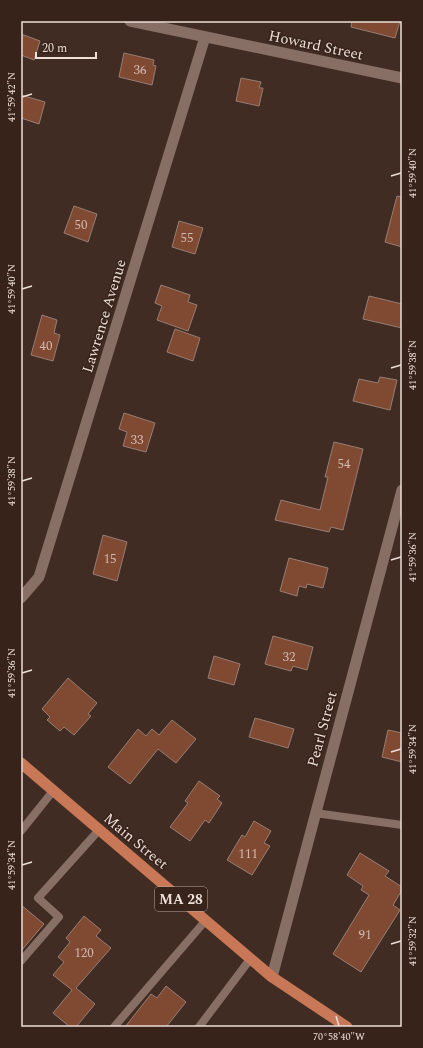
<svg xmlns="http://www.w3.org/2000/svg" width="423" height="1048" font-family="Spectral,serif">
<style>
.building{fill:#7f4932;stroke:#977e74}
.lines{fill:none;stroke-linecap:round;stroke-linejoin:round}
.service{stroke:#886f65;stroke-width:8}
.minor{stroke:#886f65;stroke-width:11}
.primary{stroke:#c87856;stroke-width:11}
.ticks{fill:none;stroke:#ecded9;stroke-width:1.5}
.labels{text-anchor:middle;stroke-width:3;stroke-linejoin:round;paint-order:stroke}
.number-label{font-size:13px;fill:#d1b9af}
.shield{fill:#37231a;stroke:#b6a6a0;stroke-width:1}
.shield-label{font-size:14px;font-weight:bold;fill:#ecded9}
.street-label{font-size:15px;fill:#ecded9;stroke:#37231a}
.neatline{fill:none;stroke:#ecded9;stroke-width:1.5}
.ticks-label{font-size:10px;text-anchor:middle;fill:#ecded9}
</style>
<rect width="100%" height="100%" fill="#412c24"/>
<!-- building -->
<path class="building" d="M352,21h48l-5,17 -44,-11z
M21,34l19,7 -6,19 -13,-5z
M124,53l30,7 -1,5 3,1 -4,19 -33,-8z
M241,78l20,4 -2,6h4l-4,18 -23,-5z
M21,95l24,7 -6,22 -18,-6z
M397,196l5,1v50l-17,-5z
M74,206l23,8 -9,28 -24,-9z
M179,221l24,7 -8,26 -23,-7z
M161,285l29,10 -2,7 9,3 -9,26 -31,-11 5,-14 -7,-3z
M369,296l33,8v24l-39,-9z
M42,315l15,5 -3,13 6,2 -7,26 -22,-6z
M175,329l25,9 -7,23 -26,-9z
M380,377l17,3 -7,30 -37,-9 6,-22 19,4z
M124,413l31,10 -9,29 -23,-6 4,-14 -8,-3z
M334,442l29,7 -20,81 -12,-3 -2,5 -54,-12 6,-20 39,10 8,-33h-3z
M103,535l24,7 -10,39 -24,-7z
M289,558l39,10 -5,20 -16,-4 -1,4 -7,-2 -2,10 -17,-5z
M273,636l40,11 -6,23 -14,-4 -2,5 -26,-7z
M214,656l26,8 -6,21 -26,-7z
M68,678l29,25 -9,11 3,2 -17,19 -10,-8 -4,4 -13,-11 3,-3 -8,-8z
M255,718l39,11 -6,19 -39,-11z
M172,720l24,19 -20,24 -18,-14 -28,35 -22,-17 30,-38 8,7 6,-7 7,6z
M388,730l14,3v29l-20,-5z
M199,781l21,15 -3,3 5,4 -13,20 -4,-3 -15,21 -20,-14 18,-24 -3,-2z
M254,821l17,10 -7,12 6,3 -18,29 -25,-15 15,-25 3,2z
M360,853l29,18 -4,5 17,11v3l-9,15 7,5 -39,62 -28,-18 36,-59 -8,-5 2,-4 -16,-11z
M21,905l23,19 -23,27z
M84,916l17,14 -5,6 15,12 -35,40 19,16 -19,23h-6l-17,-14 19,-23 -19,-15 11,-13 -6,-5 12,-15 -4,-4z
M166,986l20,16 -20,25h-41l26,-33 6,4z"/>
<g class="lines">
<!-- service -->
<path class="service" d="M315,813l87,12
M21,831l32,-40
M21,961l38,-44 -21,-19 61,-68
M114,1027l92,-107
M199,1027l52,-69"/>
<!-- minor -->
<path class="minor" d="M130,21l272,57
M21,598l18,-21 166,-540
M272,977l130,-487"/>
<!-- primary -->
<path class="primary" d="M21,763l251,214 75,50"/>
</g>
<!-- ticks -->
<path class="ticks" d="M22,97l10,-3M391,176l10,-3M22,289l10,-3M391,368l10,-3M22,481l10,-3M391,560l10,-3M22,673l10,-3M391,752l10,-3M22,865l10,-3M391,944l10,-3M336,1016l3,10"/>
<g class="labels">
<!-- number labels -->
<g class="number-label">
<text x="140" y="74">36</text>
<text x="81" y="229">50</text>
<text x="187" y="242">55</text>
<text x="46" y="350">40</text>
<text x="137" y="444">33</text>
<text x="344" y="468">54</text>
<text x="110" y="563">15</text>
<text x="289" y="661">32</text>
<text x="248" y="858">111</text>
<text x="365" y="939">91</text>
<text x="84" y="957">120</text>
</g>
<!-- shield labels -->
<rect class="shield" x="155" y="887" width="52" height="24" rx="3"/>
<g class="shield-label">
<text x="181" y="904">MA 28</text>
</g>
<!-- street labels -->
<g class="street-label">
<text transform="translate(316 45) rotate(12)" y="5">Howard Street</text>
<text transform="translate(104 316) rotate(-73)" y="5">Lawrence Avenue</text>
<text transform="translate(322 729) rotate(-75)" y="5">Pearl Street</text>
<text transform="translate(136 841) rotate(40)" y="5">Main Street</text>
</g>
</g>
<!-- border -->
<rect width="423" height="1048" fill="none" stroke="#37231a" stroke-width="44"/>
<!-- scale -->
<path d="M36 52v6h60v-6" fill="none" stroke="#ecded9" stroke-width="2"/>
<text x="42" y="52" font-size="12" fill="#ecded9" stroke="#37231a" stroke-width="3" paint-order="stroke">20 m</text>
<rect x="22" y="22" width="379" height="1004" class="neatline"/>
<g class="ticks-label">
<text transform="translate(11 97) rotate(-90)" y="4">41°59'42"N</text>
<text transform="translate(412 173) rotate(-90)" y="4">41°59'40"N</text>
<text transform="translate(11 289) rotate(-90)" y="4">41°59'40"N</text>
<text transform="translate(412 365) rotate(-90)" y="4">41°59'38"N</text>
<text transform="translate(11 481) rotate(-90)" y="4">41°59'38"N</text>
<text transform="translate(412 557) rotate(-90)" y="4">41°59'36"N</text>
<text transform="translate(11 673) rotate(-90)" y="4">41°59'36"N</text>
<text transform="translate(412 749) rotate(-90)" y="4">41°59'34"N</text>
<text transform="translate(11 865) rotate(-90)" y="4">41°59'34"N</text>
<text transform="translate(412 941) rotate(-90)" y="4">41°59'32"N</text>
<text x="339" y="1040">70°58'40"W</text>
</g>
</svg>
